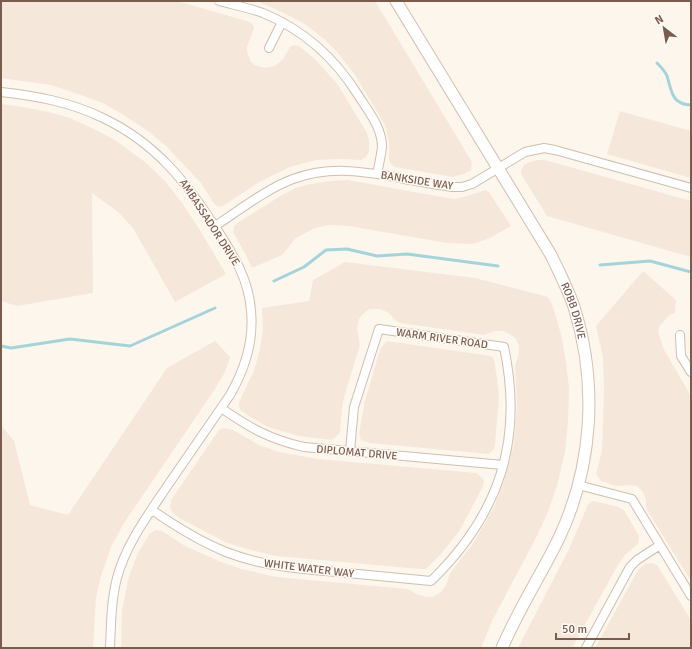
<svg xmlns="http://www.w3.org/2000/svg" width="692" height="649" font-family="Signika,sans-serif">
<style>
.residential{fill:#f5e8da}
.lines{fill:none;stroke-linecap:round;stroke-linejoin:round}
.stream{stroke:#a5d3da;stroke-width:3}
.minor-casing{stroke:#d1beb0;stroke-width:10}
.secondary-casing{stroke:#d6c0b0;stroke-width:13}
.minor{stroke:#fff;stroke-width:8}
.secondary{stroke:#fff;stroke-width:11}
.labels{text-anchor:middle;stroke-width:3;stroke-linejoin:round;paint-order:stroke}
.street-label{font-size:11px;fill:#7a5c4d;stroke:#fffaf3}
</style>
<rect width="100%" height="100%" fill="#fdf6ec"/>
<!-- residential -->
<path class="residential" d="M1,1h176l73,21 3,3 1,4 -7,18v5l4,10 4,3 10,3 10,-2 8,-7 7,-12 4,-2 5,1 17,14 22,25 29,48 2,7v12l-3,5 -5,3 -20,-1 -25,1 -26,7 -29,14 -35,23 -5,3 -6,-2 -14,-22 -35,-37 -18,-15 -23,-15 -22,-13 -25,-9 -27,-9 -50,-7z
M256,1h119l97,161 -1,8 -5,3 -13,4 -58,-10 -4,-3 -2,-4v-18l-4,-17 -30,-50 -17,-22 -14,-14 -19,-15 -21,-11z
M1,104l22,3 26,5 21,6 24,11 21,11 30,22 20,19 17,22 16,24 28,47 -51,28 -42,-74 -15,-16 -26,-19 1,100 -76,13 -16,-5z
M620,111l71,20v47l-84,-24z
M537,160h8l146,41v56l-144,-41 -26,-42v-4l3,-5 6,-3z
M347,180l101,18 6,1 13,-3 18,-6 4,2 22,34 -21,12 -17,6 -26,-1 -98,-17 -20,-1 -14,3 -19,10 -14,17 -30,13 -6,-13 -13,-23 1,-6 5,-4 43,-27 13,-7 15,-4 21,-3z
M345,262l130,16 73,19 4,7 9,30 5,28 3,26 -1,33 -3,31 -8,34 -9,26 -11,24 -45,85 -11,27h-360l1,-38 7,-34 9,-23 12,-20 6,-3 6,1 23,15 34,15 22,8 36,8 131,12 10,6 9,2h6l8,-5 5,-7 4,-12 22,-28 12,-20 10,-18 10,-26 10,-37 3,-39 -2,-39 4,-12v-8l-3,-7 -6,-5 -7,-3h-8l-11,4 -83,-12 -5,-2 -7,-8 -9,-4h-10l-6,4 -5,6 -2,10 3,16 -14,45 -4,17 -2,25 -4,5 -5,3 -32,-4 -18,-5 -15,-5 -25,-15 -2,-5v-4l15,-31 6,-22 3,-20 -1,-21 47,-7 4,-21z
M643,271l33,29 -1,13 -7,3 -3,4 -5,5 -2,6 5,17 28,48v185l-41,-66 -4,-8v-7l-3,-8 -6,-6 -6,-1 -15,1 -15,-5 -5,-7 6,-23 2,-61 -1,-33 -7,-31z
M215,341l15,16 -5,15 -10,17 -91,134 -13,24 -10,29 -5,22 -3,50h-92v-223l13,16 16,64 38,10 99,-147z
M387,341l98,14 8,2 1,2 3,19 2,20 -4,46 -1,5 -3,3 -3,2 -118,-11 -9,-3 -2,-7 6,-32 15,-52z
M223,428l10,2 26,15 20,7 39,7 159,14 7,7 -1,6 -23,44 -19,24 -15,15h-6l-144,-13 -29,-7 -22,-7 -46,-24 -7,-6 -2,-5 1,-7 48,-70z
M594,501l24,6 6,3 15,26 -1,8 -12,10 -7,9 -47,85h-54l51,-99 18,-42 3,-5z
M652,563l5,2 34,55v28h-96l43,-78 7,-6z"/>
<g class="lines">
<!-- stream -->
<path class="stream" d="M657,63c4,4 8,8 10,13 5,15 4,28 24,29
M600,265l50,-4 41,11
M274,281l30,-14 22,-17 21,-1 30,7 30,-2 91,12
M1,346l10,2 59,-9 60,7 85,-38"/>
<defs>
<path id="minor" d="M219,1c15,4 30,7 44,12 41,17 72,45 95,82 10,16 24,32 24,52 -1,9 -3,18 -5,27
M269,48l13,-26
M1,92c36,4 69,10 102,26 53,25 84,65 115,113 16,25 31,49 33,80 3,30 -6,58 -21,84 -21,30 -41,60 -62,90 -20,30 -42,59 -51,93 -6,23 -6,47 -7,70
M215,226c23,-15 53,-38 78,-47 36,-13 66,-8 102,-2 19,4 38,7 57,10h10l10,-3 53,-32 19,-4 11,2 136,38
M680,335l1,21 10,16
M221,408c29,20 48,31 83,39l199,18
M578,485l54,14 59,97
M152,510c23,16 47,31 74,42 36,14 73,17 111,20 31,3 63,6 94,9 68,-66 93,-140 73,-234l-125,-18 -25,78 -4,44
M586,648l44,-81 7,-7 23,-15"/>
<g id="secondary">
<path id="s1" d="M396,1l155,254c8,17 17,34 23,52 24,76 19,159 -15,231 -18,37 -41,72 -57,110"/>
</g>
</defs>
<!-- minor casing -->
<use href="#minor" class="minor-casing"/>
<!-- secondary casing -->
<use href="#secondary" class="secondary-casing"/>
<!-- minor -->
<use href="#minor" class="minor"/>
<!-- secondary -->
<use href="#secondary" class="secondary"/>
</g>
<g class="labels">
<!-- street labels -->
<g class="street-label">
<text transform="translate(417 180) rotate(9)" y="4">BANKSIDE WAY</text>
<text transform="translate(210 222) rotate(57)" y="4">AMBASSADOR DRIVE</text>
<text dy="4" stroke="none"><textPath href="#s1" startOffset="358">ROBB DRIVE</textPath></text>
<text transform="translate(442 338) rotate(8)" y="4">WARM RIVER ROAD</text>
<text transform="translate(357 452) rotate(5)" y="4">DIPLOMAT DRIVE</text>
<text transform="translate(309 568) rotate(7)" y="4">WHITE WATER WAY</text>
</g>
</g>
<!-- border -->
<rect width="692" height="649" fill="none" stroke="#7a5c4d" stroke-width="4"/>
<!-- north arrow -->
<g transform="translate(664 28) rotate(329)" stroke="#fffaf3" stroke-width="3" paint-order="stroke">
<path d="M0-3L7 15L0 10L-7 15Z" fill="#7a5c4d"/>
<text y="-6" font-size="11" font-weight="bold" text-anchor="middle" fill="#7a5c4d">N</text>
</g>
<!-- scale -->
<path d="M556 633v6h73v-6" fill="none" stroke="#7a5c4d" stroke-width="2"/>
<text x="562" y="633" font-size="12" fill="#7a5c4d" stroke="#fffaf3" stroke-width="3" paint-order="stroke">50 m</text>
</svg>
